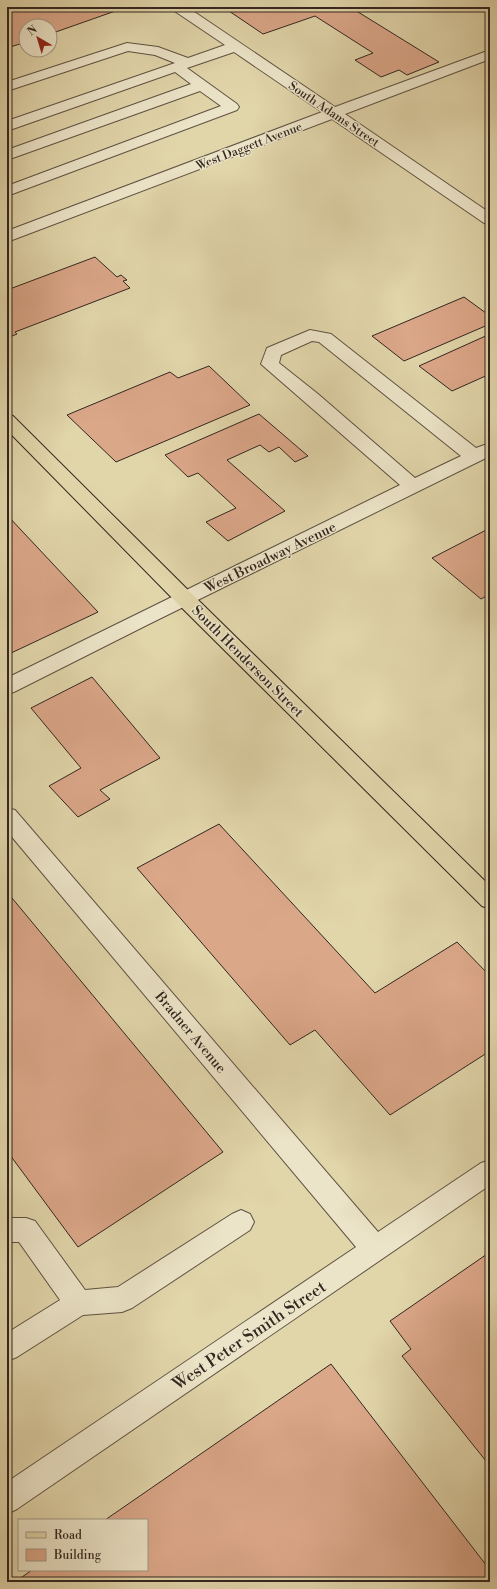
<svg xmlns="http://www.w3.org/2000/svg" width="497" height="1589" font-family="'Libre Bodoni',serif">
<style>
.building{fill:#dba789;stroke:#32261f}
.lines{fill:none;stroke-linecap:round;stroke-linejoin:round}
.minor-casing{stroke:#5e5242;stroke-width:2}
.major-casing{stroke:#32261f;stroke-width:2}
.minor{fill:#ece4c8;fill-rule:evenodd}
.major{fill:#e1d5aa;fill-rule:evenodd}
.labels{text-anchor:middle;stroke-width:3;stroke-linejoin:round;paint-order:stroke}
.far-street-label{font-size:12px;fill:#32261f;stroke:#ece4c8}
.street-label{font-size:14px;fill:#32261f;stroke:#ece4c8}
.near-street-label{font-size:17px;fill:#32261f;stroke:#ece4c8}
</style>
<rect width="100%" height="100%" fill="#e1d5aa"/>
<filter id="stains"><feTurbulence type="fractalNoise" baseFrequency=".005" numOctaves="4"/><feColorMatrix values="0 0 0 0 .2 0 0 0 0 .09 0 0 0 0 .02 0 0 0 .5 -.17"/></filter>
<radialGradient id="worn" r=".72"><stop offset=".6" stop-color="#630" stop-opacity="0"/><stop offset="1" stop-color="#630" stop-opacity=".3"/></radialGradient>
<!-- building -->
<path class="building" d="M7,7h110l4,2 -71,25v-8h-24v16l-19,6z
M232,7h118l89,55 -32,13 -8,-5 -18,7 -26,-17 18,-7 -58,-37 -52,18 -37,-25z
M95,257l22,20 4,-2 6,5 -4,1 7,7 -115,44 2,2 -10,4v-48z
M464,297l26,19v8l-86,37 -32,-25z
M490,334v40l-38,17 -33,-25z
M209,366l41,39 -134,57 -49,-47 103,-43 8,6z
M259,414l49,42 -13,6 -16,-15 -10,5 -9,-7 -33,15 58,51 -57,30 -22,-19 30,-14 -38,-35 -10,4 -23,-22z
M7,515l91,97 -89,42 -2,-2z
M490,528v66l-9,5 -49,-41z
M92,677l68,81 -60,32 10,9 -32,18 -29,-31 32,-18 -50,-60z
M219,824l156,169 82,-51 33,34v75l-100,64 -75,-85 -25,15 -153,-177z
M7,892l216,260 -145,95 -71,-96z
M490,1252v214l-88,-110 9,-7 -21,-28z
M331,1364l159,206v12h-465l-3,-5 10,-7h115v-50h-42z"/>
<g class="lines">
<defs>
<path id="minor" d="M171,7h16l148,100 155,-57v9l-145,55 145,99v12l-6,-2 -152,-104 -325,123v-11l315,-119 -88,-60 -47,16 50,36 2,3 -2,3 -230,86v-10l214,-80 -21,-15 -193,69v-10l184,-66 -16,-12 -168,59v-10l168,-58 -20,-8 -27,-4 -121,40v-9l120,-39 31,4 30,11 37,-13 -52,-35z
M310,330l21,4 145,114 14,-5v13l-343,169 -133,67 -7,2v-16l393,-193 -139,-121 6,-16zM312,341l7,1 142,114 -46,22 -97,-84 -39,-31 2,-8z
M7,808l8,2 363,422 103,-69 9,-3v25l-473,324 -10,5v-32l349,-235 -349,-416z
M241,1210l9,4 4,8 -4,8 -118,78 -10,4 -39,3 -66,42 -10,4v-28l53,-33 -41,-58h-12v-24h19l9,3 50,69 33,-3 114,-73z"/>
<path id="major" d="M7,414l6,2 178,177 299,293v23l-8,-3 -305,-303 -170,-173z"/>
</defs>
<!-- minor casing -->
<use href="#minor" class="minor-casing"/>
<!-- major casing -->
<use href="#major" class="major-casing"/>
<!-- minor -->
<use href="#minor" class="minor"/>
<!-- major -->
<use href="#major" class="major"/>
</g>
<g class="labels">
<!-- far-street labels -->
<g class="far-street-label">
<text transform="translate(334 114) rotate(34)" y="4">South Adams Street</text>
<text transform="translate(249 146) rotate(-21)" y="4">West Daggett Avenue</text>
</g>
<!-- street labels -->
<g class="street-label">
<text transform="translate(270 557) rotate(-26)" y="5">West Broadway Avenue</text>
<text transform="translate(248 661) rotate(45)" y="5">South Henderson Street</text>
<text transform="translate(191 1032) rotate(50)" y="5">Bradner Avenue</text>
</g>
<!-- near-street labels -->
<g class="near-street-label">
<text transform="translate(249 1335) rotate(-34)" y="6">West Peter Smith Street</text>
</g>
</g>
<!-- margin -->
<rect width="497" height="1589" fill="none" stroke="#e1d5aa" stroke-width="24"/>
<rect x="8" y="8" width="481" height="1573" fill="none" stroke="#32261f" stroke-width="2"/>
<rect x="12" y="12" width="473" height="1565" fill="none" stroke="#32261f"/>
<!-- legend -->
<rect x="18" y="1519" width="130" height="52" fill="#ece4c8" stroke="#a29884"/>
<rect x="26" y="1532" width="20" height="6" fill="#e1d5aa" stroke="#a29884"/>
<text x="54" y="1539" font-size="12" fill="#32261f">Road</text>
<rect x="26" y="1549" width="20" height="12" fill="#dba789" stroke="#a29884"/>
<text x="54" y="1559" font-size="12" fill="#32261f">Building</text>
<!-- north arrow -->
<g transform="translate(38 38) rotate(322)"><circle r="19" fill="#ece4c8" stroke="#a29884"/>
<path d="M0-3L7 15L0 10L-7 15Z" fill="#8f2418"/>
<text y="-6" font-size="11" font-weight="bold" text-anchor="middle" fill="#32261f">N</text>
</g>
<rect width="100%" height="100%" filter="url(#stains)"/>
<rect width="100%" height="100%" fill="url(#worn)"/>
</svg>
